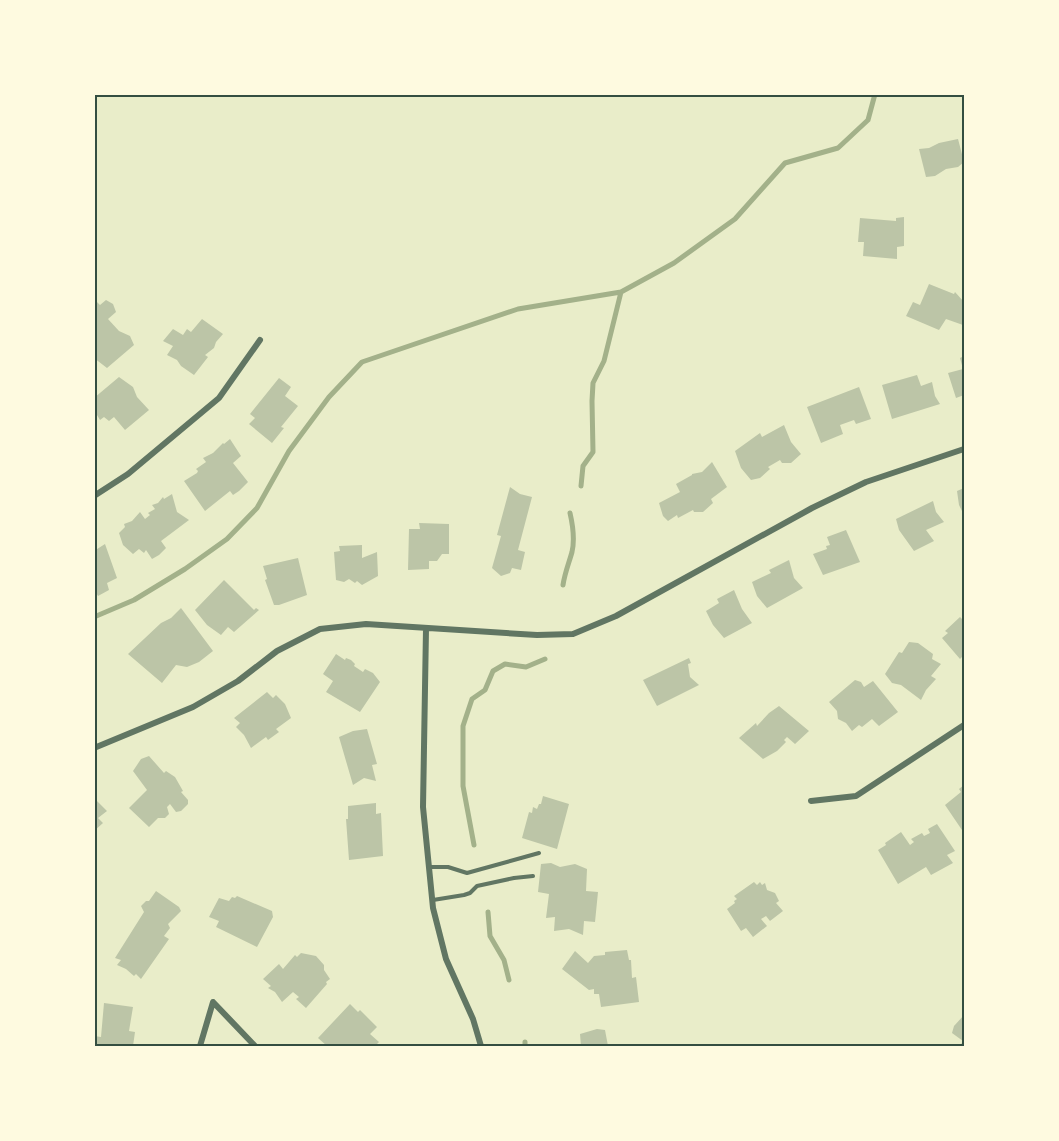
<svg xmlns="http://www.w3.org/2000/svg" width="1059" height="1141" font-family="'Sofia Sans Condensed',sans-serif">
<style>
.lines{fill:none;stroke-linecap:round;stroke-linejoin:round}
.stream{stroke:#a3b18a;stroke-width:5}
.building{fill:#bcc5a7}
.service{stroke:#617663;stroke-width:4}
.minor{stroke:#617663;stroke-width:6}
.neatline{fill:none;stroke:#344e41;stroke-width:2}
</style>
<rect width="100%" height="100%" fill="#e9edc9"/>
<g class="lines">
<!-- stream -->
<path class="stream" d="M581,486l2,-20 10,-14 -1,-51 1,-18 11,-22 17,-69
M563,585c2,-13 6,-22 9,-33 3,-13 1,-26 -2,-39
M94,617l40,-17 51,-31 42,-30 30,-31 32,-57 40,-54 33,-35 156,-53 103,-17 53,-29 61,-44 50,-56 53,-15 30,-28 7,-26
M474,845l-11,-59v-60l9,-27 13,-9 8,-19 12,-7 21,3 19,-8
M488,912l2,24 14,24 5,20
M525,1042v4"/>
</g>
<!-- building -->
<path class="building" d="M958,139l6,23 -6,5 -12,2 -11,7 -9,1 -7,-28 10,-1 10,-5z
M904,217v29l-7,1v12l-34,-3 1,-14h-6l2,-24 36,3v-3z
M929,284l25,10 1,-2 9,10v20l-1,3 -17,-6 -7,11 -33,-14 7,-14 7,3z
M94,299l6,6 6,-5 7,4 3,8 -8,7 11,12 11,5 4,9 -27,23 -13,-10z
M202,319l21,15 -7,8 -2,6 -9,7 3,2 -14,18 -13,-9 -4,-6 -10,-5 6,-9 -10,-5 10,-12 10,6 4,-6 4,3z
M964,356v39l-8,3 -8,-25 15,-4 -3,-11z
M917,375l4,11 11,-4 3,14 5,8 -48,15 -10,-34z
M119,377l14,10 4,10 12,13 -24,20 -11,-13 -5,4 -5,-4 -4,3 -6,-10v-12z
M279,378l12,9 -6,9 13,10 -17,21 3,1 -12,15 -23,-19 6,-6 -5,-4z
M859,387l12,32 -15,5 -2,-4 -14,5 3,9 -22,9 -14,-36z
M784,425l7,17 10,12 -10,9h-9l-2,-3 -12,7 2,2 -10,9 -9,2 -10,-12 -6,-17 25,-18 2,4z
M230,439l11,17 -8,7 15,19 -9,9 -6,4 -3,-4 -25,20 -21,-30 13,-8 1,-2 -2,-2 10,-7 -3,-4 10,-5 10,-10 1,1z
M712,462l15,25 -16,12 2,4 -10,9h-9l-1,-2 -15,8 -1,-3 -9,6 -5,-5 -4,-13 21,-11 -4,-8 16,-9v-1l10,-2z
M510,487l10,7 12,3 -14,53 7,2 -4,18 -9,-2 -2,5 -9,3 -9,-8 9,-32 -4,-1z
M964,488v27l-5,-10 -2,-14z
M172,494l5,18 12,8 -28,21 5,7 -7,7 -7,4 -6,-9 -2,3 -5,-4 -6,5 -10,-9 -4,-12 6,-6 -1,-3 8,-3 8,-9 5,7 5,-4 -2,-2 7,-4 -3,-4 6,-2 5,-6 1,2z
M933,501l3,11 8,10 -18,8 8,11 -20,10 -15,-21 -3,-11z
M419,523l30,1v30h-7l-5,7h-8v8l-21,1 1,-41h11z
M846,530l14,32 -37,13 -10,-21 14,-5 -1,-3 4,-1 -3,-8z
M105,544l12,34 -10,5 2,7 -11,6 -4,-7v-38z
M362,545v13l15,-6 1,24 -16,9 -5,-4 -2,2 -6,-4 -5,3 -8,-2 -2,-28 6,-1 -1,-5z
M298,558l9,37 -28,10h-5l-9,-25 2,-1 -4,-13z
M789,560l5,18 9,10 -36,20 -10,-12 -5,-14 19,-9 -2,-3z
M224,580l30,30 2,-2 3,2 -25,22 -6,-5 -7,8 -14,-10 -12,-15z
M734,590l8,19 10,14 -28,15 -11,-13 -7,-14 13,-8 -2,-4z
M181,608l32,43 -14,11 -12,5 -11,-2 -14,18 -34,-29 33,-31 10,-5z
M960,617l4,4v34l-4,4 -18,-21 6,-5 -3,-2z
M909,642l9,1 15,11 -1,5 9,5 -10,12 5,3 -10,11 -5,10 -20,-15 -9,-2 -7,-9 14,-22 3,1z
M336,654l9,6 1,-2 5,2 4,4 -1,2 9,6 2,-3 8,4 7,9 -20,30 -34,-20 7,-11 -10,-7z
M689,658l2,5 -3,1 2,13 9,8 -42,21 -14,-26z
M855,680l6,2 3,5 9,-6 25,31 -19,14 -7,-7 -10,8 -3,-2 -7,6 -6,-8 -8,-4 -1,-8 -8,-9z
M267,692l6,6 3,-3 9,9 6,14 -15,11 3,3 -11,8 -2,-3 -15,11 -7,-13 -8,-8 4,-4 -6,-5z
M779,706l30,25 -14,13 -8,-7 -3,3 2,2 -9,9 -14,8 -24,-21 17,-15 1,3 12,-13z
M367,729l10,35 -5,1 4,16 -12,-3 -11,7 -14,-48 14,-6z
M149,756l15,17 2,-2 9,6 8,14 -2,1 7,8v4l-7,7 -5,1 -6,-8 -3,3 2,7 -4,4h-7l-9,9 -20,-19 18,-18 -14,-19 8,-12z
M964,785v48l-19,-28 16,-13 -2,-3z
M543,796l26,8 -12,45 -35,-11 7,-26 3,1 1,-6 4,2 2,-5h2z
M94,798l13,13 -9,7 5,5 -9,8z
M376,803v11l5,-1 2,43 -34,4 -3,-41h2v-13z
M937,824l18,27 -8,4 6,8 -22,12 -5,-8 -28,17 -20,-34 8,-5 -1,-2 16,-11 9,13 4,-3 -3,-3 11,-6 2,3 6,-3 -2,-4z
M551,863l9,4 15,-3 12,5 -1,22 12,1 -3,30 -11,-1 -1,14 -14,-6 -15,2 1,-14 -9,1 3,-24 -11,-2 3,-28z
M754,882l3,3 3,-3 2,3 3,-2 2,7 8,3 4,8 -3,2 7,8 -13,10 -4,-5 -5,3 6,7 -14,11 -7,-9 -5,3 -14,-22 8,-6 -1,-2 3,-2 -3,-3z
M156,891l23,16 2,4 -13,13 2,4 -6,8 5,3 -28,40 -5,-5 -2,2 -8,-7 -9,-4 4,-5 -6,-2 29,-46 -3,-6 5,-5h3z
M237,896l35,15 1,6 -16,30 -41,-20 3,-6 -10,-4 10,-19 10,3 3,-4 3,1z
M627,950l2,10h2l1,18 4,-1 3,25 -38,5 -2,-13h-5v-5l-5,1 -27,-21 13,-18 13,12 6,-7 11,-1v-3z
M301,953l15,3 8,9v5l6,9 -4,3 1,2 -21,24 -10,-9 3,-2 -6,-5 -11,10 -7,-10 -7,-4 3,-2 -8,-7 16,-15 4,5 12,-14 2,2z
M104,1003l29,4 -4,24 6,1 -2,14h-39v-10l7,1z
M350,1004l8,8 2,-2 17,17 -7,7 9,8 -4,4h-48l-9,-8z
M964,1015v31h-4l3,-5 -11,-8 2,-7z
M597,1029l8,1 3,16h-27l-1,-12z"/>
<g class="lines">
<!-- service -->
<path class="service" d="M429,867h19l19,6 72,-20
M433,900l31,-5 6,-2 7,-7 37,-8 19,-2"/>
<!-- minor -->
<path class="minor" d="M94,496l34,-22 91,-76 41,-58
M426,629l-3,178 10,101 13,51 27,60 8,27
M94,748l99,-41 45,-26 39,-30 43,-22 46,-5 171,11 36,-1 43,-18 196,-108 54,-26 98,-33
M811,801l45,-5 108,-71
M200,1046l13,-44 42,44"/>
</g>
<!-- border -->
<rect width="1059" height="1141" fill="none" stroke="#fefae0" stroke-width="192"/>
<rect x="96" y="96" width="867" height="949" class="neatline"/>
</svg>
